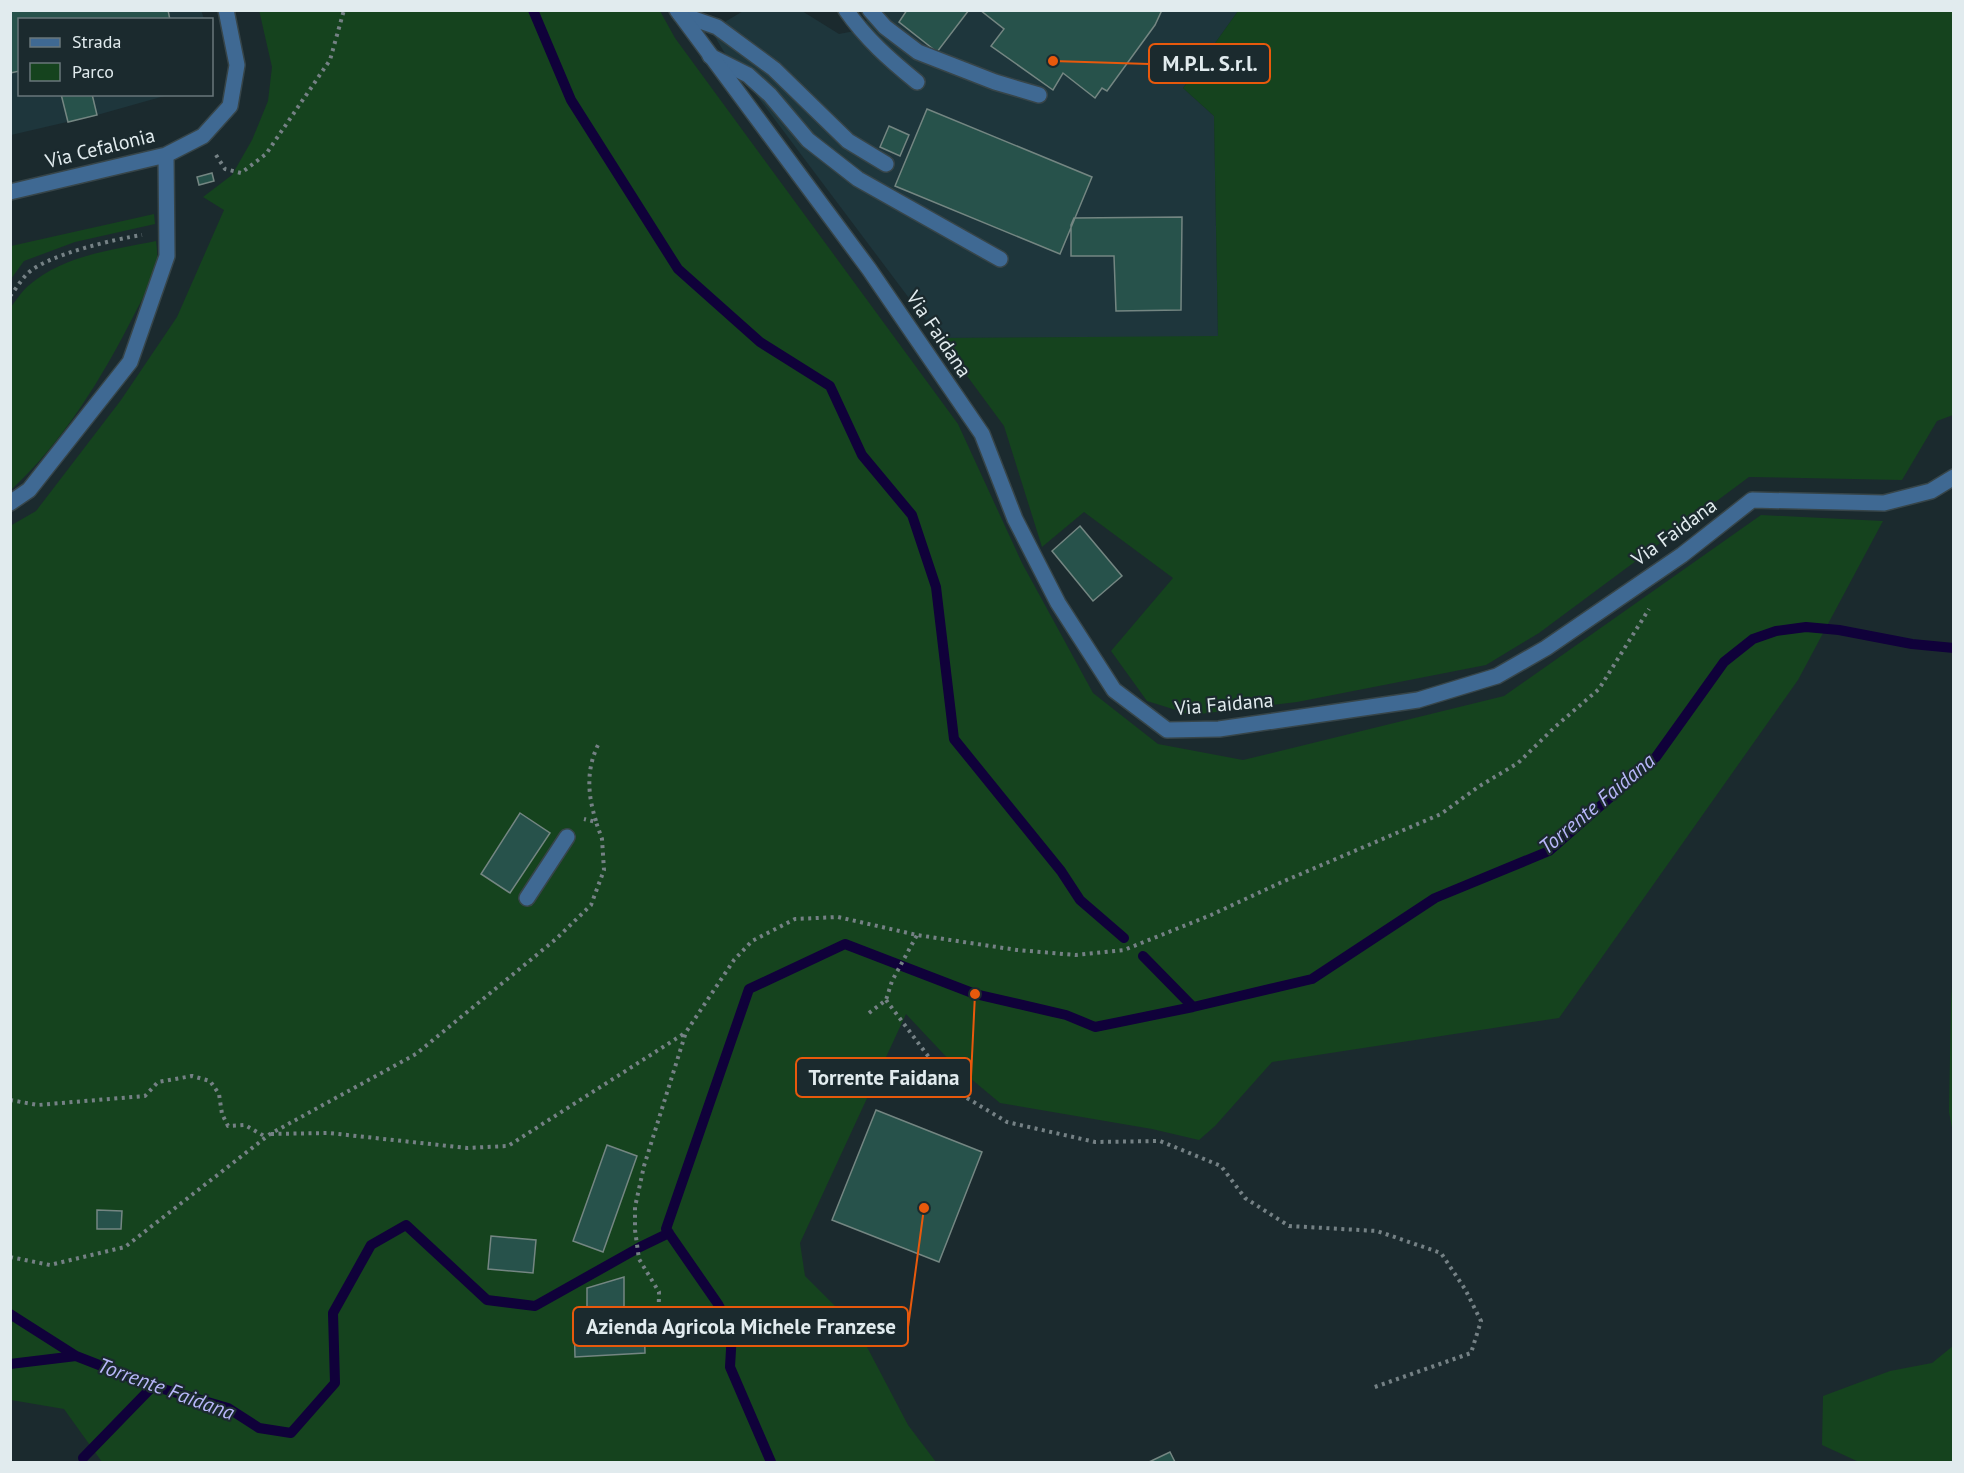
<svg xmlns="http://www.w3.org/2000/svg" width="1964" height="1473" font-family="'PT Sans',sans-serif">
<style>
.built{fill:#1e363c}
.green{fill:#15431e}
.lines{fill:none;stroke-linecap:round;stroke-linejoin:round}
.stream{stroke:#10013a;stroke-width:10}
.building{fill:#27524b;stroke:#748682;stroke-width:1.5}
.lane-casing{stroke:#374549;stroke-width:18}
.street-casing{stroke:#374549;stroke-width:18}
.path{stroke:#758185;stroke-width:4;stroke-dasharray:3 4.5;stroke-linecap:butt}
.lane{stroke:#3f6993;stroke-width:15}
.street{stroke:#3f6993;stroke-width:15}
.labels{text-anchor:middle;stroke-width:4.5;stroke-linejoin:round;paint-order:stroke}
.street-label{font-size:20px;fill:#e1ebee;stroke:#1b2a2e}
.water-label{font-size:21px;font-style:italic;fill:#b7b6f8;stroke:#1b2a2e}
.leader{fill:none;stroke:#e8590c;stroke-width:2}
.callout-dot{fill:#e8590c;stroke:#1b2a2e;stroke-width:2}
.callout{fill:#1b2a2e;stroke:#e8590c;stroke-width:2}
.callout-label{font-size:21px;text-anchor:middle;font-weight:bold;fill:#e1ebee}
</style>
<rect width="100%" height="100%" fill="#1b2a2e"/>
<!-- built -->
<path class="built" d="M201,10l3,9 -184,1v74l148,1 -71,20 -86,20 -1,-124z
M745,10l57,1 37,23 21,-4 13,-19h365l-55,77 31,28 4,221 -279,1 -215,-286 -13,-22z"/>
<!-- green -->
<path class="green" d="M259,10l401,1 15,27 283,386 64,139 71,130 65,51 85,16 261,-64 257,-181 122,6 -85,159 -239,338 -287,44 -57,64 -16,14 -47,-11 -152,-26 -48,-40 -46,-49 -106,229 5,33 52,52 51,97 28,37h-834l-38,-53 -53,-9 -1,-874 26,-15 85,-111 56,-83 47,-107 -21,-13 29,-22 20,-35 16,-39 4,-34z
M1238,11h715v404l-16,6 -35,59 -153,-3 -210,156 -53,32 -189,37 -105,13 -45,-14 -36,-50 62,-73 -89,-66 -42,35 -38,-121 -65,-88 279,-2 -4,-220 -31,-28z
M154,214l1,10 -80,18 -51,19 -13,18v-33z
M156,241c1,8 2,17 1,23 -4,17 -15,35 -23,51 -32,63 -71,127 -123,175l-1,-182c6,-7 11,-16 18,-22 35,-31 85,-36 128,-45z
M1953,971v162l-4,-21 2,-110z
M1953,1346v116h-94l-37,-17 1,-49 67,-25 42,-8z"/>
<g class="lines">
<!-- stream -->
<path class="stream" d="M533,10l38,90 107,169 82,73 70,44 32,69 50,60 24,72 18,152 107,132 19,29 44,38
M1143,956l50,51
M666,1229l52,75 14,28 -2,35 41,95
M10,1314l66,42
M10,1364l66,-8 77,30 75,22 31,20 32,5 44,-50 -2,-70 38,-68 35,-20 81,75 48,6 105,-59 29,-14 -3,-4 83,-240 96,-45 130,50 91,21 29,12 98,-20 119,-28 123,-81 114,-47 107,-94 68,-95 29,-23 23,-8 30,-4 33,3 73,14 42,4
M83,1458l70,-72"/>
</g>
<!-- building -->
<path class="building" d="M10,10h158l2,10h-150v51l-10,2z
M907,10h62l-32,42 -38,-30z
M980,10h182l-7,15 -48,66 -5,-3 -7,10 -32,-25 -10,17 -62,-44 13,-17z
M61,94h31l5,21 -29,7z
M927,109l165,68 -32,77 -165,-68z
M889,126l20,9 -9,21 -20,-9z
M212,173l2,8 -15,4 -2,-8z
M1182,217l-1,93 -65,1 -2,-55h-43v-31l3,-7z
M1080,526l42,50 -29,25 -41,-50z
M520,813l30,20 -40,60 -29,-19z
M876,1110l106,42 -43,110 -107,-42z
M607,1145l30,11 -34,96 -30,-11z
M97,1210l25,1 -1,18h-24z
M491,1236l45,4 -3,33 -45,-4z
M624,1277v37l20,-1 1,40 -70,4 -1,-39h13v-30z
M1170,1452l5,10h-26z"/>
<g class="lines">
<defs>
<path id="lane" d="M846,10c20,29 44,50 71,72
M870,10l15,17 33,25 77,30 44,13
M680,14l37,13 57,42 74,72 38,23
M710,56l38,19 22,20 38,45 50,39 142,80
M527,898l40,-61"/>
<path id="street" d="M677,10l192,259 113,165 33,85 43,84 56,87 53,40 52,-1 199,-29 79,-24 49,-28 136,-93 70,-55 132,3 47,-12 23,-14
M10,192l156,-37 37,-19 27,-30 7,-41 -11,-55
M10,503l19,-13 101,-128 37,-106 -1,-101"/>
</defs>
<!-- lane casing -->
<use href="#lane" class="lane-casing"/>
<!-- street casing -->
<use href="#street" class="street-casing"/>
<!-- path -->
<path class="path" d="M216,155l9,14 16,4 25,-19 64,-94 14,-50
M10,296c6,-7 11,-16 17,-22 19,-19 88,-35 115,-39
M596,821c-9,-28 -10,-54 4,-80
M886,1000l48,64 28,31 45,27 88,20 65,-1 61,25 24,32 44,28 88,5 64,22 24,36 16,32 -10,32 -99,35
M869,1013l17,-13 6,-19 25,-46
M10,1100l28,5 107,-9 13,-14 34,-6 18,5 9,13 3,20 6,12 17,-1 21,12
M271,1134l58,-1 138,15 41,-2 177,-113
M10,1257l40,8 75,-18 145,-113 146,-80 140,-115 35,-34 13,-35 -2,-31 -6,-17 -12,-3
M658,1347l1,-55 -20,-33 -4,-29v-23l9,-41 42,-134 48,-72 18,-19 43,-22 43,-2 79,18 100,15 59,5 48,-5 87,-35 71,-33 159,-68 37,-27 40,-24 38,-37 43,-37 50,-80"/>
<!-- lane -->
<use href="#lane" class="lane"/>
<!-- street -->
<use href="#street" class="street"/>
</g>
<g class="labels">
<!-- street labels -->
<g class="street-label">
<text transform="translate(100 148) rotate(-14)" y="7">Via Cefalonia</text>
<text transform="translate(939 334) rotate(56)" y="7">Via Faidana</text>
<text transform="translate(1674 532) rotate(-36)" y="7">Via Faidana</text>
<text transform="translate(1224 704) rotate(-5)" y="7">Via Faidana</text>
</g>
<!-- water labels -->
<g class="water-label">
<text transform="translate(1597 804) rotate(-40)" y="7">Torrente Faidana</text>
<text transform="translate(166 1389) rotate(20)" y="7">Torrente Faidana</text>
</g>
</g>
<!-- callouts -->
<path class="leader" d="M1053 61L1149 64M975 994L971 1077M924 1208L908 1327"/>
<g class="callout-dot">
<circle cx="1053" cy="61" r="6"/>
<circle cx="975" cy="994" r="6"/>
<circle cx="924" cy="1208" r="6"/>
</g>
<g class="callout">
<rect x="1149" y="44" width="121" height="39" rx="6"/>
<rect x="796" y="1058" width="175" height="39" rx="6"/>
<rect x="573" y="1307" width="335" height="39" rx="6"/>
</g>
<g class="callout-label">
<text x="1210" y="71">M.P.L. S.r.l.</text>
<text x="884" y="1085">Torrente Faidana</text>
<text x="741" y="1334">Azienda Agricola Michele Franzese</text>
</g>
<!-- border -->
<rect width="1964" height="1473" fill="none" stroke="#e1ebee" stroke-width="24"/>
<!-- legend -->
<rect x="18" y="18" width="195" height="78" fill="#1b2a2e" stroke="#6a777b" stroke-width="1.5"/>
<rect x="30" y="38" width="30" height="9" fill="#3f6993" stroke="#6a777b" stroke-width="1.5"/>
<text x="72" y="48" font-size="18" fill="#e1ebee">Strada</text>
<rect x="30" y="63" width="30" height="18" fill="#15431e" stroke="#6a777b" stroke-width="1.5"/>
<text x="72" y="78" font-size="18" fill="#e1ebee">Parco</text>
</svg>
